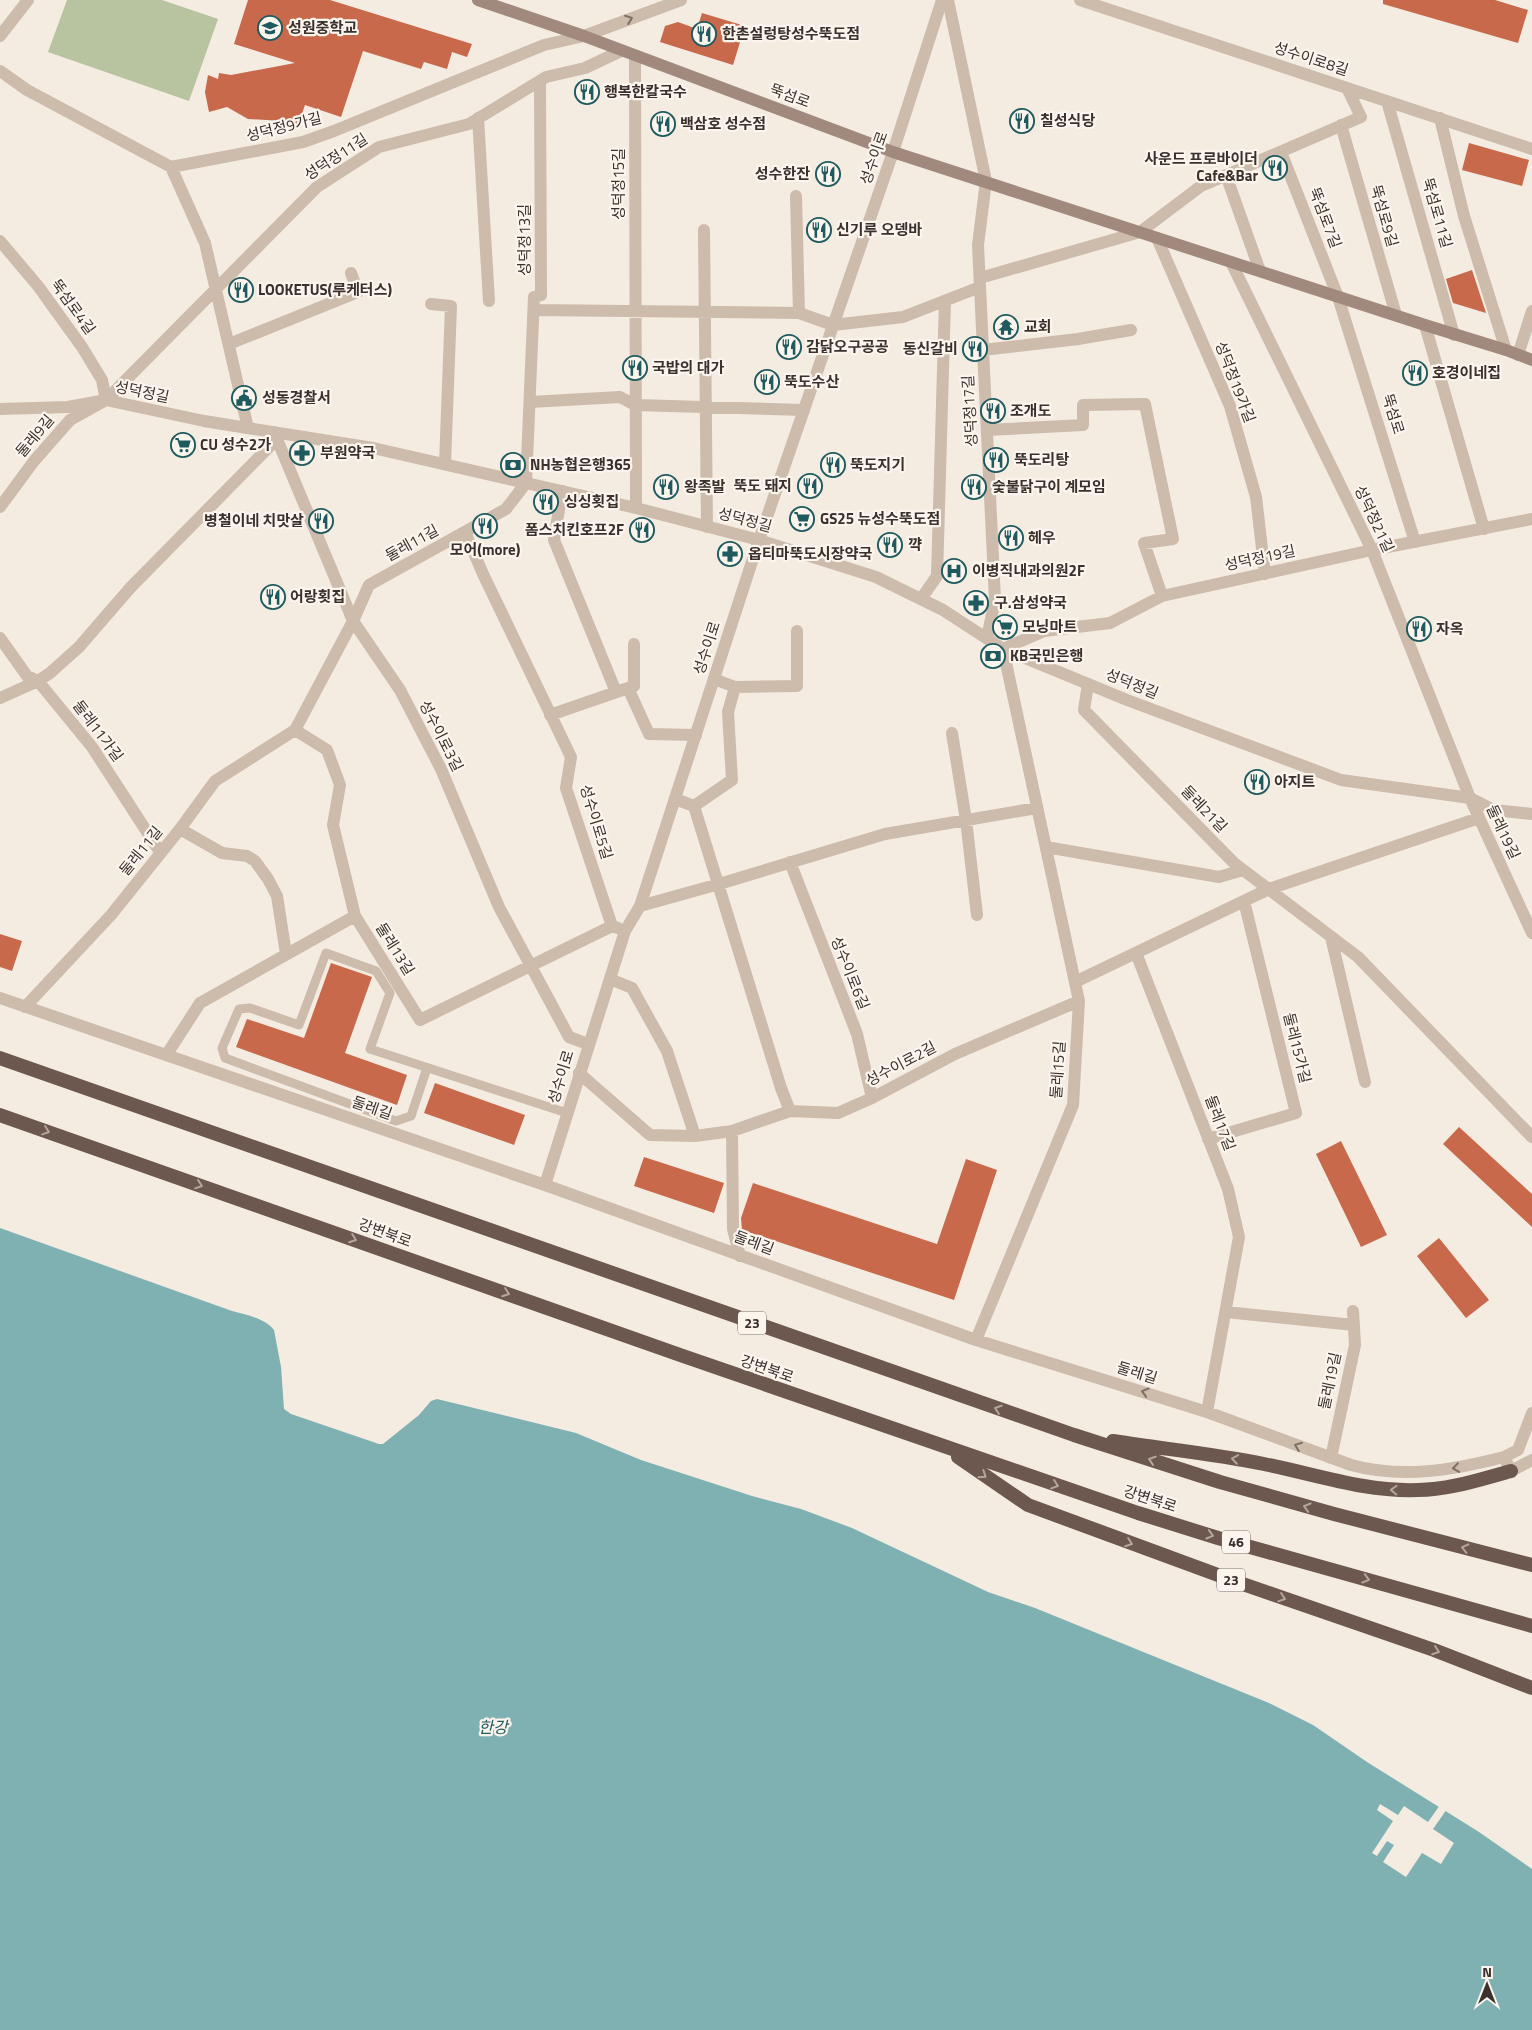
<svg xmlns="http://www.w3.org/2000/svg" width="1532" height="2030" font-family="'Titillium Web','Noto Sans KR',sans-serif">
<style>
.green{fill:#b8c4a0}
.water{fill:#7fb0b2}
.pier{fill:#f4ebe1}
.building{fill:#c8694b}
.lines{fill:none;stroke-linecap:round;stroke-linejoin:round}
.service{stroke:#cdbbac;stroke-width:9}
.minor{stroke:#cdbbac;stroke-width:12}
.tertiary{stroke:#cdbbac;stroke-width:12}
.secondary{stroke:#a18a7d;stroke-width:12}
.trunk{stroke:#6c584f;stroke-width:14}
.oneway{stroke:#7d6f65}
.oneway2{stroke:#b4a69e}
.labels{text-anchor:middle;stroke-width:4.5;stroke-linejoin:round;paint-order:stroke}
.shield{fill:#fbf5ee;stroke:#756b66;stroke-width:1}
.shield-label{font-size:14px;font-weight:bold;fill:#3b302b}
.poi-label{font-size:15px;font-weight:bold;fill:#3b302b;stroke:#fbf5ee;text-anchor:start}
.street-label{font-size:15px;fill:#3b302b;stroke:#fbf5ee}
.water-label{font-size:16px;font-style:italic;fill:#1f5a5e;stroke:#fbf5ee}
</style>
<rect width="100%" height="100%" fill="#f4ebe1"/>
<!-- green -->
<path class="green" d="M67,0h95l56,19 -29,82 -141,-49z"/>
<!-- water -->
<path class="water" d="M0,1228l232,83c14,4 33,7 42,19l7,37 3,42 7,5 88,30h4l36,-29 12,-14 6,-2 139,34 65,27 111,36 49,13 51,19 136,64 47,16 234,95 44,22 54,37 112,70 53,37v161h-1532z"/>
<!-- pier -->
<path class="pier" d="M1380,1804l18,11 6,-9 24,16 12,-17 7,4 -14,20 21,14 -13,21 -19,-11 -16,24 -23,-15 11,-17 -7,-4 -10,15 -5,-3 21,-32 -16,-11z"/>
<!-- building -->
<path class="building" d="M248,0h82l142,44 -5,13 -15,-5 -5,17 -23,-7 -3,7 -58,-18 -22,66 -36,-12 -7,20 -15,-4 -35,-2 -21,-12 -18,5 -4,-20 3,-17 10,4 1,-6 12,2 64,-12 -61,-19z
M1383,0h112l33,10 -10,33 -135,-39z
M702,13l43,13 -12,39 -73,-23 5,-16 13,-4 19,7z
M1469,143l60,17 -7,26 -60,-16z
M1472,270l14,43 -33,-10 -7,-24z
M0,934l22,7 -10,30 -12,-4z
M331,963l41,14 -27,76 62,22 -10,30 -161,-58 11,-28 57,19z
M435,1083l90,32 -11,30 -90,-32z
M1459,1127l73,67v33l-89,-83z
M1341,1141l46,94 -26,12 -45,-93z
M644,1157l80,26 -10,30 -80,-27z
M966,1159l31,11 -43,130 -212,-70 -1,-12 12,-35 184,61z
M1439,1238l50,62 -23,18 -49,-62z"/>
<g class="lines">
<!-- service -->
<path class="service" d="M427,1068l-16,48 -15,5 -171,-63 -3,-10 17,-39 11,-1 49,17 27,-72 50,18 14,22 -20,56 197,64"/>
<!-- minor -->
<path class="minor" d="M948,0l38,181 -8,64 17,355 -8,38
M1080,0l452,149
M0,36l28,-36
M635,56l1,452
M0,71l27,19 144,77 132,-25 31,-11 210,-86 40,-9
M1387,101l67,234
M478,118l11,183
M1440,118l24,98 42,134
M1341,125l55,190
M1281,152l57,145 77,245
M171,167l34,76 43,185
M1226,175l34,96
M796,196l3,117 34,12 70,-8 77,-30
M704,230l3,297
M1157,238l73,168 26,91 9,77
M0,241l38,45 44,61 20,33 4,20
M1231,262l141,288 98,248 62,135
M980,278l160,-46 61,-46 160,-69 -14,-29
M431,304l20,2 -6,158
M534,310l265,3
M1425,325l59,204
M229,344l129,-52 -7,-19
M983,350l95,-11 53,-9
M1518,355l14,-44
M530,402l90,-5 15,8 169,5
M987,430l96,-5v-20l62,-1 28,135 -29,4 18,53
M274,432l79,189 47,69 41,79 58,138 70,130 19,7
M562,491l-8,49 62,152
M0,507l34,-46 36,-41 36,-20 211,-213 62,-40 90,-23 77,-47 39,-9 36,-17
M465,532l18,42 88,183 -5,31 46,138 6,2
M921,599l16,-23 8,-275
M0,638l27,38 11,5 54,66 68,105
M714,679l21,8 62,-1v-55
M1088,684l-4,26 150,153 124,94 174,180
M628,688l21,46 47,1
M0,698l38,-17 12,-8 29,-26 52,-60 146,-148
M550,715l84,-29v-42
M295,730l32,20 13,35 -7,40 22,91
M952,733l14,87 11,95
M675,799l19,7 87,282 9,23
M694,806l38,-26 -4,-68 7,-25
M180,829l42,24 25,3 8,5 13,18 9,17 9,58
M1046,847l173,30 24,-7
M790,862l67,172 15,64
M640,906l79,-22 166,-50 152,-26
M1331,937l34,145
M1136,953l92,236 11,48 -32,175
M610,979l22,9 35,63 28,85
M1075,982l194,-93 210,-71
M0,998l545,187 431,155 231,72 144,53c52,14 102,5 153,-8
M25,1007l86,-92 69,-86 35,-48 80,-51 58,-109 16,-36 137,-76 20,-26 8,-186 7,-2 -1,-214
M167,1054l33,-51 155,-87 65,104 192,-94
M579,1073l71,62 45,1 37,-5 58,-20 48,2 34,-15 83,-44 124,-53
M732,1131l1,98 7,27
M1208,1139l88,-26 -52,-212
M1226,1312l128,13
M976,1340l97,-235 6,-104 -76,-352 41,-18 66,-8 52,-27 210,-46 160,-31
M1532,1413l-14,37 -14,7 7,14 21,-11
M1331,1458l24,-113 -2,-34"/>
<!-- tertiary -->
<path class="tertiary" d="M584,36l97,-36
M0,409l68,-2 38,-7 98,21 169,27 263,60 123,32 117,37 67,33 60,39 124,51 214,80 129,18 24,12 38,4
M545,1185l80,-254 15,-25 119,-366 134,-388 49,-152"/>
<!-- secondary -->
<path class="secondary" d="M478,0l106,36 309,116 532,173 81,25 26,10"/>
<!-- trunk -->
<path class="trunk" d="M0,1058l1074,377 146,47 114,32 198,51
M0,1115l683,241 455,157 80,25 314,88
M1113,1441c51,8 102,13 151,23 51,10 101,28 154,26 31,0 63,-11 93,-19
M958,1457l70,48 209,77 197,68 98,38"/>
</g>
<!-- one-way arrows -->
<defs><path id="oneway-chevron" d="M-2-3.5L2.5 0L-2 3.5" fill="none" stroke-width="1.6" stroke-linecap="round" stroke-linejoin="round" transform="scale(1.25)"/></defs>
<g class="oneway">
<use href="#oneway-chevron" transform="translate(629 19) rotate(-21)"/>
<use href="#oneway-chevron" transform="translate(1145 1392) rotate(-163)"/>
<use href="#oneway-chevron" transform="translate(1298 1446) rotate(-159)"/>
<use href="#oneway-chevron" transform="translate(1456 1468) rotate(172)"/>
</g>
<g class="oneway2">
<use href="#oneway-chevron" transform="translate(46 1131) rotate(19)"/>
<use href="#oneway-chevron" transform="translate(199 1185) rotate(19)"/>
<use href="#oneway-chevron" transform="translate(353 1239) rotate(20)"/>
<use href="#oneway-chevron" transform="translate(506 1293) rotate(20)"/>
<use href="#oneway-chevron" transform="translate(998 1409) rotate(-161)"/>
<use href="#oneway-chevron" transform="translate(1235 1459) rotate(-171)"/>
<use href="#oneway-chevron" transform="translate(1152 1460) rotate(-162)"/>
<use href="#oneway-chevron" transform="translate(983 1475) rotate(34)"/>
<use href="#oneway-chevron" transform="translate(1055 1485) rotate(19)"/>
<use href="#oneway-chevron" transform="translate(1394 1490) rotate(-178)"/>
<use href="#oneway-chevron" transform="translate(1307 1507) rotate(-164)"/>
<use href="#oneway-chevron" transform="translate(1210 1535) rotate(17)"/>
<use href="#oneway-chevron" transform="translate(1129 1543) rotate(20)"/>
<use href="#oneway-chevron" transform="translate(1465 1548) rotate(-166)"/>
<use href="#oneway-chevron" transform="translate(1366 1579) rotate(16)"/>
<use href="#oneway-chevron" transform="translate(1282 1598) rotate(19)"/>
<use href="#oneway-chevron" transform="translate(1436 1651) rotate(20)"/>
</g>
<!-- icons -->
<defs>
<symbol id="school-ring" viewBox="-11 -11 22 22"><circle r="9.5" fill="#fbf5ee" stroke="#1f5a5e" stroke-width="1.5"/><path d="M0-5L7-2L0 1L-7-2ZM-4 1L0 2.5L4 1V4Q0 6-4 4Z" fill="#1f5a5e"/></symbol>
<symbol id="restaurant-ring" viewBox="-11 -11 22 22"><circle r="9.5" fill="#fbf5ee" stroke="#1f5a5e" stroke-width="1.5"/><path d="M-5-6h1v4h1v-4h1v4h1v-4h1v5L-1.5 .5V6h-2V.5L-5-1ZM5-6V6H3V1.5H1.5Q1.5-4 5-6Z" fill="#1f5a5e"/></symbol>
<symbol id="temple-ring" viewBox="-11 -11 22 22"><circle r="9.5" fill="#fbf5ee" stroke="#1f5a5e" stroke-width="1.5"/><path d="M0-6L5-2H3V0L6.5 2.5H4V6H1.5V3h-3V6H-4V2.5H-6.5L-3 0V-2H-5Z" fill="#1f5a5e"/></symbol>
<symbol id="civic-ring" viewBox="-11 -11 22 22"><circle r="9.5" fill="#fbf5ee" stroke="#1f5a5e" stroke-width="1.5"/><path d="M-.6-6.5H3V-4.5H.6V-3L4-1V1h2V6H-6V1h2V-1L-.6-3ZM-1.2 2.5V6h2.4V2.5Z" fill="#1f5a5e"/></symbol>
<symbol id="supermarket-ring" viewBox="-11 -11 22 22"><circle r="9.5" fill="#fbf5ee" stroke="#1f5a5e" stroke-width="1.5"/><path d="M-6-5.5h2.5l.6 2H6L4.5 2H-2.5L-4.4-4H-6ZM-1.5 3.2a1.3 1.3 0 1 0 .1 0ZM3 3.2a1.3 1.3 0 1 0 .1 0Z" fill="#1f5a5e"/></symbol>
<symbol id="pharmacy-ring" viewBox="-11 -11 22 22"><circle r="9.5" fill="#fbf5ee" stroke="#1f5a5e" stroke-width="1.5"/><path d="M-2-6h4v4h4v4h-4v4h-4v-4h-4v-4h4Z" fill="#1f5a5e"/></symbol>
<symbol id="bank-ring" viewBox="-11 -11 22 22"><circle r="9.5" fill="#fbf5ee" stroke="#1f5a5e" stroke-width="1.5"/><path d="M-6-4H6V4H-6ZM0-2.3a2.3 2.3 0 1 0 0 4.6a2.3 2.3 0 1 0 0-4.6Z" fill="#1f5a5e"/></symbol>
<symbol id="hospital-ring" viewBox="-11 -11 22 22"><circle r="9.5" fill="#fbf5ee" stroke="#1f5a5e" stroke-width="1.5"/><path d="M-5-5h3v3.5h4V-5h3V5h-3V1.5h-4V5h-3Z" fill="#1f5a5e"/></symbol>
</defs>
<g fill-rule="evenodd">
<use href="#school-ring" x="256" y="14" width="28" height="28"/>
<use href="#restaurant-ring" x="690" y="20" width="28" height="28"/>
<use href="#restaurant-ring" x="573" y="78" width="28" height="28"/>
<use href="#restaurant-ring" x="1008" y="107" width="28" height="28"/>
<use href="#restaurant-ring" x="649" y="110" width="28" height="28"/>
<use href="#restaurant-ring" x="1261" y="154" width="28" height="28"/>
<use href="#restaurant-ring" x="814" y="160" width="28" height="28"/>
<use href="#restaurant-ring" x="805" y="216" width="28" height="28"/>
<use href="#restaurant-ring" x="227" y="276" width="28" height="28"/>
<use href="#temple-ring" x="992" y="313" width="28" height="28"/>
<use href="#restaurant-ring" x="775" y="333" width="28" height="28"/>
<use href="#restaurant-ring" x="961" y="335" width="28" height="28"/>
<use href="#restaurant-ring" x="621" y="354" width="28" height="28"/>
<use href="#restaurant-ring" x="1401" y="359" width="28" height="28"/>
<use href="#restaurant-ring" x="753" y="368" width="28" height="28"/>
<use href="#civic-ring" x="230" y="384" width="28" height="28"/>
<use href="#restaurant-ring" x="979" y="397" width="28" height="28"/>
<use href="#supermarket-ring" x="169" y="431" width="28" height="28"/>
<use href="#pharmacy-ring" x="288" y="439" width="28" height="28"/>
<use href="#restaurant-ring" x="982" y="446" width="28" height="28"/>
<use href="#bank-ring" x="499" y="451" width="28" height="28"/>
<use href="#restaurant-ring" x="819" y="451" width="28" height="28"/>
<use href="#restaurant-ring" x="796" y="472" width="28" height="28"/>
<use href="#restaurant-ring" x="652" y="473" width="28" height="28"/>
<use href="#restaurant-ring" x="960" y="473" width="28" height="28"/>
<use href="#restaurant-ring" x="532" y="488" width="28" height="28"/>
<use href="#supermarket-ring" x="788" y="505" width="28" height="28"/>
<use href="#restaurant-ring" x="307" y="507" width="28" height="28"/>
<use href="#restaurant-ring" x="471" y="512" width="28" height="28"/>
<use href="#restaurant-ring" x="628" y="516" width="28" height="28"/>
<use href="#restaurant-ring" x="997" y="524" width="28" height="28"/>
<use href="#restaurant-ring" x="876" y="531" width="28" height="28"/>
<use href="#pharmacy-ring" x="716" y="540" width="28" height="28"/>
<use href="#hospital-ring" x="940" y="557" width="28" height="28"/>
<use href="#restaurant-ring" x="259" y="583" width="28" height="28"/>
<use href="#pharmacy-ring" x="962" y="589" width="28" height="28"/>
<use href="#supermarket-ring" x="991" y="613" width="28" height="28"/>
<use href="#restaurant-ring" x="1405" y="615" width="28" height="28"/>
<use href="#bank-ring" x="979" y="642" width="28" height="28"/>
<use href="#restaurant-ring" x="1243" y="768" width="28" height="28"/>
</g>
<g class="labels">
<!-- shield labels -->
<g class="shield">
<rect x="738" y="1311.5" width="28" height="23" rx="4"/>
<rect x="1222" y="1530.5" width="28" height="23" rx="4"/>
<rect x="1217" y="1568.5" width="28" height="23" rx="4"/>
</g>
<g class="shield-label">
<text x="752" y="1328">23</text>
<text x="1236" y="1547">46</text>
<text x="1231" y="1585">23</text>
</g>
<!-- poi labels -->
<g class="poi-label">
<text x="288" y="33">성원중학교</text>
<text x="722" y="39">한촌설렁탕성수뚝도점</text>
<text x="604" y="97">행복한칼국수</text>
<text x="1040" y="126">칠성식당</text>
<text x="680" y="129">백삼호 성수점</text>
<text x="1258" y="164" text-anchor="end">사운드 프로바이더<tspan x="1258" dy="17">Cafe&amp;Bar</tspan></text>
<text x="810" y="179" text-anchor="end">성수한잔</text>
<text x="836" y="235">신기루 오뎅바</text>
<text x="258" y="295">LOOKETUS(루케터스)</text>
<text x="1024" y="332">교회</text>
<text x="806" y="352">감닭오구공공</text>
<text x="958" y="354" text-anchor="end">동신갈비</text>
<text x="652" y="373">국밥의 대가</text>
<text x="1432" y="378">호경이네집</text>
<text x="784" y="387">뚝도수산</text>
<text x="262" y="403">성동경찰서</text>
<text x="1010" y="416">조개도</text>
<text x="200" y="450">CU 성수2가</text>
<text x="320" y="458">부원약국</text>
<text x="1014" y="465">뚝도리탕</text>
<text x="530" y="470">NH농협은행365</text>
<text x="850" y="470">뚝도지기</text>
<text x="792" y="491" text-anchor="end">뚝도 돼지</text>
<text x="684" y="492">왕족발</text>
<text x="992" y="492">숯불닭구이 계모임</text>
<text x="564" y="507">싱싱횟집</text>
<text x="820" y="524">GS25 뉴성수뚝도점</text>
<text x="304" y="526" text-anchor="end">병철이네 치맛살</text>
<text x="624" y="535" text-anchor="end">폼스치킨호프2F</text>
<text x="1028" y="543">헤우</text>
<text x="908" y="550">꺅</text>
<text x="485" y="555" text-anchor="middle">모어(more)</text>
<text x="748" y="559">옵티마뚝도시장약국</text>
<text x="972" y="576">이병직내과의원2F</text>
<text x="290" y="602">어랑횟집</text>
<text x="994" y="608">구.삼성약국</text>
<text x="1022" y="632">모닝마트</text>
<text x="1436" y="634">자옥</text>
<text x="1010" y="661">KB국민은행</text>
<text x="1274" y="787">아지트</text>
</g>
<!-- street labels -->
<g class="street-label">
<text transform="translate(1311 59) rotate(18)" y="5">성수이로8길</text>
<text transform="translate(790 96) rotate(20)" y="5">뚝섬로</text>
<text transform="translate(284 127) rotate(-14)" y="5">성덕정9가길</text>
<text transform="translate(336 157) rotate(-33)" y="5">성덕정11길</text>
<text transform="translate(874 158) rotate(-71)" y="5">성수이로</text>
<text transform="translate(619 184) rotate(-90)" y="5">성덕정15길</text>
<text transform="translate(1437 213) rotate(74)" y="5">뚝섬로11길</text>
<text transform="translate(1384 216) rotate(74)" y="5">뚝섬로9길</text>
<text transform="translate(1325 218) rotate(69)" y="5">뚝섬로7길</text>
<text transform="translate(525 240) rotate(-90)" y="5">성덕정13길</text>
<text transform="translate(73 307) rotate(54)" y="5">뚝섬로4길</text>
<text transform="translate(1235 382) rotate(69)" y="5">성덕정19가길</text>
<text transform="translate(142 392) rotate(12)" y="5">성덕정길</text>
<text transform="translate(970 411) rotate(-93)" y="5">성덕정17길</text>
<text transform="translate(1393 414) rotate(73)" y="5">뚝섬로</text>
<text transform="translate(35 436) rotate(-50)" y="5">둘레9길</text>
<text transform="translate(1374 519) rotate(65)" y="5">성덕정21길</text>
<text transform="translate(745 520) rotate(15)" y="5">성덕정길</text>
<text transform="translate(412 543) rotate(-29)" y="5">둘레11길</text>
<text transform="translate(1260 558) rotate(-12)" y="5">성덕정19길</text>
<text transform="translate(707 648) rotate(-72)" y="5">성수이로</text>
<text transform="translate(1132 684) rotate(22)" y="5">성덕정길</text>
<text transform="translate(98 731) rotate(53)" y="5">둘레11가길</text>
<text transform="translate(441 736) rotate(63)" y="5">성수이로3길</text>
<text transform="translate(1204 809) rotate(46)" y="5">둘레21길</text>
<text transform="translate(596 822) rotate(73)" y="5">성수이로5길</text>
<text transform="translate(1503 832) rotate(65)" y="5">둘레19길</text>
<text transform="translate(141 851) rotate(-51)" y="5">둘레11길</text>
<text transform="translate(395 949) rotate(58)" y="5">둘레13길</text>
<text transform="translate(850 973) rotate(68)" y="5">성수이로6길</text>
<text transform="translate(1297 1048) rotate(76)" y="5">둘레15가길</text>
<text transform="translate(901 1064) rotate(-28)" y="5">성수이로2길</text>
<text transform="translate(1058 1070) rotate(-86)" y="5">둘레15길</text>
<text transform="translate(561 1077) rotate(-73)" y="5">성수이로</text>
<text transform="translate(372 1108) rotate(19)" y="5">둘레길</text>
<text transform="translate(1220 1123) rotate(69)" y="5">둘레17길</text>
<text transform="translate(385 1233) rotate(20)" y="5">강변북로</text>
<text transform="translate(754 1243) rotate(20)" y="5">둘레길</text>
<text transform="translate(767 1369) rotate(19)" y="5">강변북로</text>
<text transform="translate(1137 1373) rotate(17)" y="5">둘레길</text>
<text transform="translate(1330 1381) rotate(-78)" y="5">둘레19길</text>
<text transform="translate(1150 1499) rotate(18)" y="5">강변북로</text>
</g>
<!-- water labels -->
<g class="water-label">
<text x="493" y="1733">한강</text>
</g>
</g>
<!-- north arrow -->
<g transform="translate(1487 1985)" stroke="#fbf5ee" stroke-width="4" paint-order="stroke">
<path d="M0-4L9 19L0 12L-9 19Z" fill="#3b302b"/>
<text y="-8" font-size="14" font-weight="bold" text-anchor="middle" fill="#3b302b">N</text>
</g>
</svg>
